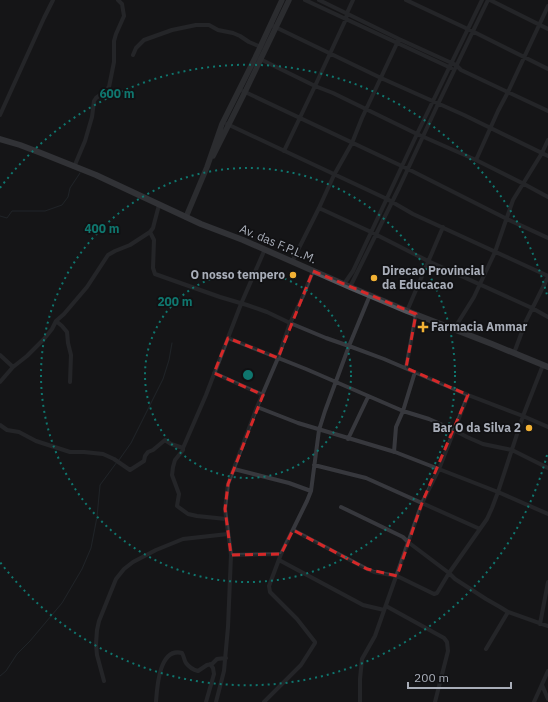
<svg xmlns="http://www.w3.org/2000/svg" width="548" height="702" font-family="'IBM Plex Sans',sans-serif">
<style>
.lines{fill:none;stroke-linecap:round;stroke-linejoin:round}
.stream{stroke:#2c353c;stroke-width:1}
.street{stroke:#37383d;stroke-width:4}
.secondary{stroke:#45474d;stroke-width:5.5}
.primary{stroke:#53555c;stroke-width:6}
.marked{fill:none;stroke:#d62828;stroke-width:3;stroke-dasharray:8 5;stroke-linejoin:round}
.ring{fill:none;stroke:#0f766e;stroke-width:2;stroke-dasharray:2 4}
.poi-dot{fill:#f2b134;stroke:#111113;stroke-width:1.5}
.labels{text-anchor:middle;stroke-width:3.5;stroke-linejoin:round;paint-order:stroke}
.street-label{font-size:12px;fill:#a8adb8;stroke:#111113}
.poi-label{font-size:12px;font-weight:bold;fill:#a8adb8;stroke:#111113;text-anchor:start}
.centre{fill:#0f766e;stroke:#111113;stroke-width:2}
.ring-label{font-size:12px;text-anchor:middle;font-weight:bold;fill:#0f766e;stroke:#111113;stroke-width:3.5;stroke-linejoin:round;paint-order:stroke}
</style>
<rect width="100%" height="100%" fill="#161618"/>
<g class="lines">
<!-- stream -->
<path class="stream" d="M0,216l7,2 5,-7h33l17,-6 6,-8 2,-9 10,-15
M119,460l12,-17 32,-64 6,-19 3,-17
M0,676l6,-5 11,-17 13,-13 32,-38 20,-34 9,-21 6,-31 3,-32 17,-23"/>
<!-- street -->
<path class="street" d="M305,0l146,68
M319,0l80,39 57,26 5,5 87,41
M406,0l66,31 76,38
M490,0l58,29
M271,25l110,53 83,37 84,41
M133,55l3,-7 8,-8 28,-10 24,-5h13l9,5 15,3 7,3 9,6 12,5
M260,59l55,27 18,7 84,41 59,26 48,24 24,13
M243,91l165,78 99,50 41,19
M0,115l44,-97 9,-18
M227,124l160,75 26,15 135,62
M284,151l31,-65 31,-67 1,-6 6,-13
M476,160l22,-49 10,-19 40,-86
M74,167l11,-26 7,-24 2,-16 2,-3 7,-5 6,-6 5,-25v-21l2,-7 8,-18 -2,-12 -4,-4
M319,208l52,24 57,29 104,47 16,9
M150,232l4,8 -1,28 2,6 65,23 27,8 20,7 23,11 36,15 23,8 35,13 84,36 55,21 25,11
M292,262l27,-54 15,-33 18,-32 10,-25 37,-79
M344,284l9,-13 64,-137 65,-134
M350,287l49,-99 39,-84 50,-104
M407,311l36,-84
M56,321l6,5 5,6 1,11 3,12 -1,27
M454,329l20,-32 6,-13 15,-32 18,-52 29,-47 6,-13
M228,338l78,31 97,42 26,8 25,11 13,7 16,7 29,6 36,18
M514,353l12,-32 22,-44
M0,355l13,12
M406,368l10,-54
M214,373l49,22
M0,382l13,-15 14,-11 17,-17 8,-10 4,-8 8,-7 23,-27 21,-32 7,-4 15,-6 20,-13 3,-4 1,-4 5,-19
M257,407l41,16 97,29 103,40 50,22
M0,425l7,5 12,2 17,9 34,11h14l19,2 11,5 16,11 14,-9 1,-5 3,-4 5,-2 12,-10 6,4 12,4
M348,439l20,-42
M394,452l2,-25 7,-16 12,-39
M314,465l52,13 114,51
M234,469l55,14 22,8
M341,507l62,30 5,5 41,31 6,6 31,20 14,8 8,5 40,14
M226,519l-29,-3 -9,-2 -11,-8 2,-12 -7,-19 1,-8 2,-7 8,-10v-2l23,-53 35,-91 24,-55
M293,530l74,39 7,3 23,4 37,18 3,-1 12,-20 38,-54 5,-11 6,-16 25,-76 20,-51
M231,555l50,-1
M279,560l84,45 21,5
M386,606l58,32 3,4 1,9 -13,51
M540,624l8,-42
M486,649l22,-37
M104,681l-7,-26 -1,-11 1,-14 2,-9 17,-42 8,-10 9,-7 23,-12 27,-11 45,-5
M542,685l6,14
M156,702c1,-14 3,-55 26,-49 2,3 2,7 4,10 3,4 8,7 12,8l9,-6 5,-1 5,-5 9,-1
M206,702l8,-28 -1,-6 -3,-4
M216,702l8,-31 4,-44 3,-72 -6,-46 3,-25 29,-77 21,-49 12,-35 13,-27 10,-25
M264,702l37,-37 14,-22v-1l-18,-23 -27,-27 -1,-6 12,-32 26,-53 4,-10 8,-61 6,-19 24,-65 21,-51
M360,702v-23l2,-20 13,-23 47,-133 17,-34 29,-74
M534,702l14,-31"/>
<!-- secondary -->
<path class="secondary" d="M213,156l32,-64 44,-92
M186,217l21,-50 15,-43 33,-66 27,-58"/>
<!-- primary -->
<path class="primary" d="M0,139l20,6 21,8 55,22 105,49 42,16 107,47 57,24 85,33 56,23"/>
</g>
<!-- marked area -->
<path d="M0 0H548V702H0ZM313,271l103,43 -10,54 62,27 -46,108 -25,73 -30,-7 -74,-39 -12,24 -50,1 -6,-46 3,-25 35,-89 -49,-22 14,-35 50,20z" fill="#161618" fill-opacity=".55" fill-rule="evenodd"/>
<path class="marked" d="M313,271l103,43 -10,54 62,27 -46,108 -25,73 -30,-7 -74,-39 -12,24 -50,1 -6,-46 3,-25 35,-89 -49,-22 14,-35 50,20z"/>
<!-- distance rings -->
<g class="ring">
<circle cx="248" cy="375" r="103"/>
<circle cx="248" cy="375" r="207"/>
<path d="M547 455A310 310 0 0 1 0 562M0 188A310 310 0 0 1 547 295"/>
</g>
<!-- markers -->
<g class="poi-dot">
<circle cx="293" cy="275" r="4"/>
<circle cx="374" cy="278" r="4"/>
<path d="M421 321h4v4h4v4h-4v4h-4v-4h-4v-4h4z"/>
<circle cx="529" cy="428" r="4"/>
</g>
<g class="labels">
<!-- street labels -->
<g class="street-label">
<text transform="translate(278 244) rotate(23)" y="4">Av. das F.P.L.M.</text>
</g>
<!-- poi labels -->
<g class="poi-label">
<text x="382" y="275">Direcao Provincial<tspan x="382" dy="14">da Educacao</tspan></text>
<text x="285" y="279" text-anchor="end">O nosso tempero</text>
<text x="431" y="331">Farmacia Ammar</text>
<text x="521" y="432" text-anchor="end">Bar O da Silva 2</text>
</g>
</g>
<circle cx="248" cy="375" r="6" class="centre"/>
<g class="ring-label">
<text x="117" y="98">600 m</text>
<text x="102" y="233">400 m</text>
<text x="175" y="306">200 m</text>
</g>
<!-- scale -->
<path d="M408 682v6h103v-6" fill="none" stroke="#a8adb8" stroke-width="2"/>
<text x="414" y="682" font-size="12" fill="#a8adb8" stroke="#111113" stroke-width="3" paint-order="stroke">200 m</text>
</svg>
